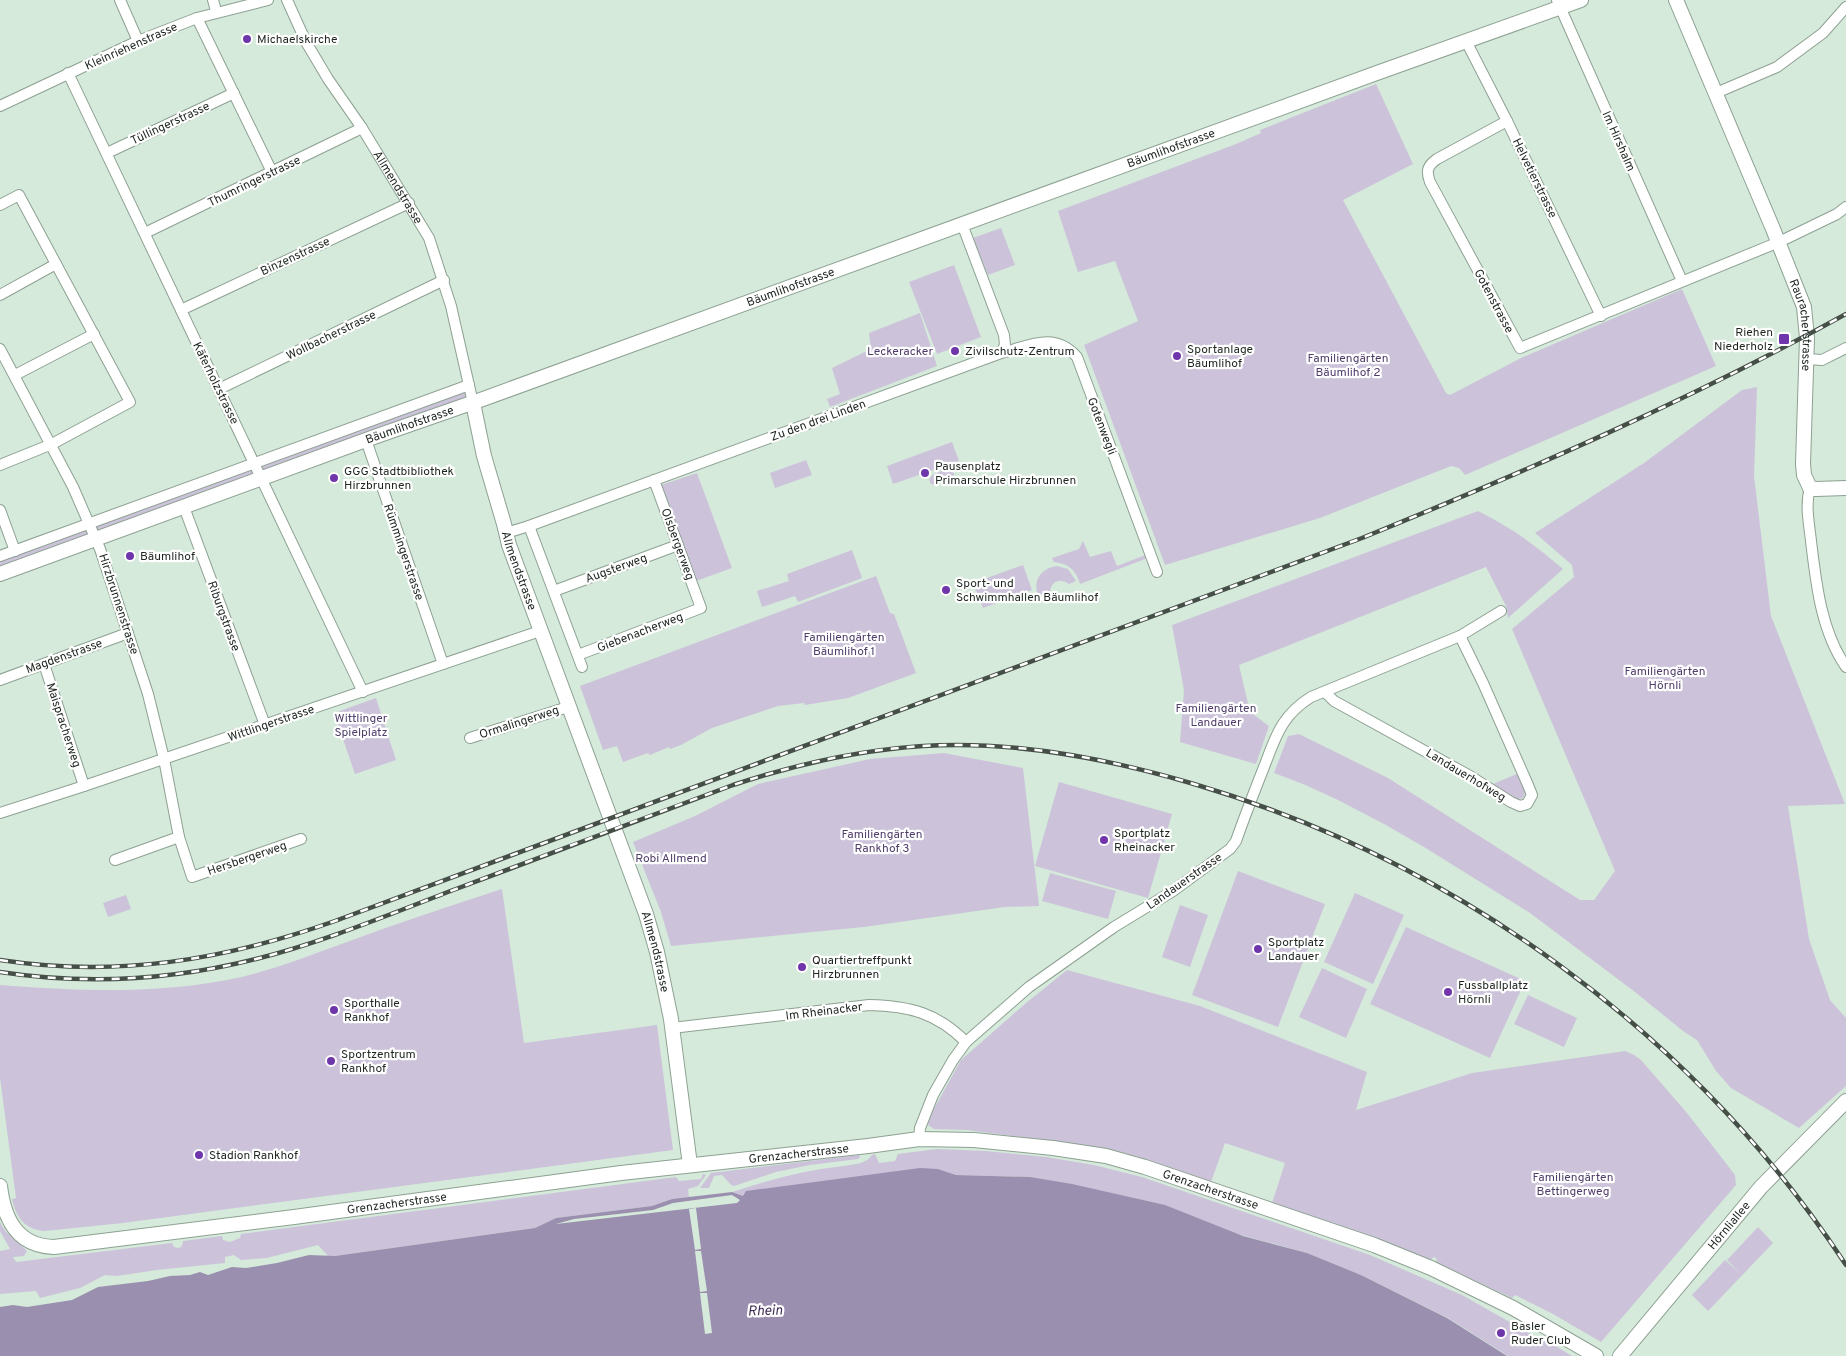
<svg xmlns="http://www.w3.org/2000/svg" width="1846" height="1356" font-family="Overpass,sans-serif">
<style>
.green{fill:#ccc3db}
.water{fill:#9a8fae;fill-rule:evenodd}
.pier{fill:#d5eada}
.lines{fill:none;stroke-linecap:round;stroke-linejoin:round}
.street-casing{stroke:#8da192;stroke-width:12}
.secondary-casing{stroke:#8da192;stroke-width:16}
.street{stroke:#fff;stroke-width:10}
.secondary{stroke:#fff;stroke-width:14}
.rail-casing{stroke:#454f47;stroke-width:4.5}
.rail{stroke:#fff;stroke-width:2.5;stroke-dasharray:8;stroke-linecap:butt}
.poi-dot{fill:#6f36ac;stroke:#fff;stroke-width:2}
.labels{text-anchor:middle;stroke-width:4.5;stroke-linejoin:round;paint-order:stroke}
.poi-label{font-size:12px;fill:#1d251f;stroke:#fff;text-anchor:start}
.street-label{font-size:12px;fill:#1d251f;stroke:#fff}
.park-label{font-size:12px;fill:#4f3d6a;stroke:#fff}
.water-label{font-size:14px;font-style:italic;fill:#3d2b55;stroke:#fff}
</style>
<rect width="100%" height="100%" fill="#d5eada"/>
<!-- green -->
<path class="green" d="M1376,84l37,80 -70,36 103,193 4,2 71,-37 161,-69 34,77 -251,109 -6,-7 -8,-2 -131,52 -155,47 -81,-220 54,-24 -23,-60 -37,11 -20,-61 178,-67 25,-11 -1,-3z
M1001,228l14,37 -27,10 -15,-37z
M954,265l27,72 -44,17 -28,-72z
M920,313l17,53 -107,41 -3,-8 13,-5 -8,-26 39,-19 -2,-16z
M469,385l4,18 -473,171v-18z
M1757,387l-3,89 17,140 74,188 -57,2 21,133 21,61 16,18v68l-47,42 -68,-40 -15,-17 -19,-31 -14,-9 -48,-39 -105,-79 -106,-66 -40,-23 -46,-24 -35,-16 -29,-11 14,-37 11,-2 89,44 192,122h14l21,-29 -103,-242 62,-52 -2,-12 -37,-32 109,-70 98,-73z
M952,442l7,19 -66,23 -6,-18z
M806,460l6,15 -37,13 -5,-15z
M948,468l6,5c0,7 -1,9 -7,13v-6l-3,-1 -6,6 -7,-1 -2,-4 3,-5z
M697,473l35,95 -36,13 -35,-96z
M1478,511c34,17 56,33 85,58l-55,49 -2,-12 -20,-39 -247,98 11,47 19,14 -13,38 -76,-22 4,-52 -12,-65z
M1083,541l7,16 21,-6 6,15 31,-12 -3,5 -65,25c-4,-14 -12,-21 -26,-22l-2,-4 27,-9z
M852,550l10,28 -64,24 -3,-6 -33,11 -5,-16 32,-10 -2,-7z
M1023,565l9,25 -49,18 -10,-25z
M1057,566l11,3 8,12 -7,3c-8,-6 -17,-4 -19,7l-12,4c-6,-15 4,-27 19,-29z
M876,576l14,37 4,1 22,59 -68,25 -43,7 -1,-2 -26,3 -66,22 -31,17 -11,4 -1,-2 -19,8 -2,-2 -25,9 -6,-16 -14,4 -23,-64z
M376,698l20,62 -41,14 -21,-61z
M944,753l79,15 16,138 -34,1 -141,20 -193,19 -10,-34 -28,-70 62,-26 63,-32 112,-25z
M1519,773l7,17 -3,8 -7,2 -21,-12 -2,-4z
M1059,782l113,32 -24,84 -113,-32z
M1238,871l87,33 -47,123 -86,-32z
M1050,873l66,18 -8,28 -66,-18z
M502,889l22,154 133,-18 16,125 -550,73 -78,8c-20,-1 -29,-14 -33,-32l4,-1 -16,-120v-93c76,6 152,9 227,-5 42,-8 81,-24 120,-38 51,-19 103,-36 155,-53z
M1355,893l49,22 -31,69 -49,-22z
M126,895l5,14 -23,8 -5,-14z
M1180,905l28,10 -18,52 -28,-10z
M1406,927l119,54 -35,77 -120,-54z
M1322,968l45,21 -21,49 -47,-21z
M1067,970l133,36 167,66 -11,38 116,-37 153,-22 9,4 7,5 46,53 48,62 1,10 -135,157 -48,-28 -38,-19 -3,3 -75,-35 -1,-5 -2,-1 -4,3 -48,-20 -110,-37 13,-40 -60,-20 -14,39 -75,-26 -31,-8 -138,-18 -33,-1 -6,-4 5,-18h2l26,-47 65,-57z
M1528,995l49,23 -13,29 -50,-23z
M937,1149l49,2 60,6 48,8 48,12 228,78 92,40 74,42 10,3 26,16h-64l-60,-38 -87,-43 -54,-22 -277,-76 -74,-2 -18,-6 -195,27 -11,-4c37,-12 73,-22 112,-26 11,-2 22,-2 28,-11l3,-1 4,9 16,-2 3,-7z
M859,1155l1,2 -2,2 -48,6 -34,7 -42,14 -3,-1 -9,-10 -8,1 -5,12h-9l11,-15z
M703,1174l3,1 -8,11 -10,3 1,8 -17,2 -20,7 -96,12 -21,10 -200,28h-7l-10,-11 -51,13 -26,2 -7,-5 -9,2v6l-68,7 -40,6 -12,-1 -25,13 -40,10 -4,-7 -36,3v-43l10,-2 -10,-18v-9c7,15 17,18 27,29l-3,5 -11,1 3,5 156,-19 2,4 5,1 3,-2 1,-5 39,-5 1,4 7,2 10,-4 1,-4 435,-57 3,4 22,-2z
M1758,1227l15,16 -65,68 -16,-16 33,-35 16,14 -14,-14z"/>
<!-- water -->
<path class="water" d="M920,1168l18,1 18,6 74,2 42,7 93,21 78,31 64,17 54,22 86,43 60,38h-1507v-49l13,-2 14,2 45,-7 26,-13 50,-6 22,-5 20,-1 10,-3 8,3 24,-8 14,1 31,-5 32,-8 26,1 200,-28 21,-10 96,-12 20,-7 60,-7 11,4 3,-5zM732,1195l8,5 -3,3 -181,21 18,-5 79,-9 20,-7z"/>
<!-- pier -->
<path class="pier" d="M696,1208l5,41 -6,1 -6,-41z
M695,1251h6l6,40 -7,1z
M700,1293h7l5,40 -7,1z"/>
<g class="lines">
<defs>
<g id="street">
<path d="M120,0l18,41"/>
<path d="M213,0l3,11"/>
<path id="s1" d="M287,0l19,42 22,37 34,49 67,110 22,68 22,97"/>
<path d="M1557,0l125,281"/>
<path d="M197,18l75,154"/>
<path d="M1466,41l41,80 94,195"/>
<path d="M68,73l295,619"/>
<path d="M1716,93l61,-26 46,-34 23,-26"/>
<path d="M0,106l138,-65 59,-23 71,-18"/>
<path d="M1507,121l-70,38c-10,7 -11,12 -7,23l90,166 259,-106 58,-28 9,-7"/>
<path d="M107,153l127,-60"/>
<path d="M0,205l19,-10 111,207 -78,42 -52,21"/>
<path d="M962,224l42,111 1,10 -4,8"/>
<path d="M145,233l217,-105"/>
<path d="M0,295l56,-31"/>
<path d="M181,310l228,-107"/>
<path d="M0,349l73,138 27,62 48,145 16,65 15,78 13,40 109,-38"/>
<path d="M1807,359l15,1 24,-12"/>
<path d="M15,375l79,-41"/>
<path d="M219,389l225,-109"/>
<path d="M366,440l77,224"/>
<path d="M1810,488c-5,17 -1,35 1,53 5,42 10,90 35,126"/>
<path d="M184,507l81,218"/>
<path d="M0,510l15,41"/>
<path d="M529,526l53,141"/>
<path d="M506,533l23,-7 472,-173c28,-7 53,-22 76,4l80,215"/>
<path d="M0,556l469,-171"/>
<path d="M554,591l124,-46"/>
<path d="M578,655l123,-47 -47,-128"/>
<path d="M44,664l40,122"/>
<path d="M0,680l128,-47"/>
<path d="M1325,692l9,9 136,75 41,26 9,4 7,-2 5,-9 -4,-10 -45,-102 -23,-47"/>
<path d="M470,738l98,-31"/>
<path d="M0,813l84,-27 456,-155"/>
<path d="M115,860l64,-23"/>
<path d="M672,1028l197,-23c41,1 68,8 97,37"/>
<path d="M919,1139l1,-11 13,-33 20,-35 13,-18 63,-55 85,-60 59,-36 57,-42 6,-8c8,-23 17,-46 26,-69 13,-32 17,-55 49,-75l149,-61 41,-25"/>
</g>
<g id="secondary">
<path id="s2" d="M1676,0l97,229 31,78 3,31 -4,126 1,11 6,13 6,1 30,-1"/>
<path id="s3" d="M473,403l11,53 20,68 5,21 137,369 11,38 14,67 19,146"/>
<path id="s4" d="M0,574l374,-137 109,-38 891,-325 207,-74"/>
<path id="s5" d="M0,1186c4,33 17,60 54,61l240,-30 327,-44 247,-27 51,-7 55,1 79,8 53,8 39,11 229,78 57,23 82,40 83,48"/>
<path id="s6" d="M1620,1356l141,-169 85,-86"/>
</g>
</defs>
<!-- street casing -->
<use href="#street" class="street-casing"/>
<!-- secondary casing -->
<use href="#secondary" class="secondary-casing"/>
<!-- street -->
<use href="#street" class="street"/>
<!-- secondary -->
<use href="#secondary" class="secondary"/>
<defs>
<path id="rail" d="M0,960c117,18 225,0 335,-39l1027,-383c165,-67 328,-138 484,-224
M0,972c85,13 173,8 256,-13 68,-17 134,-45 200,-70 92,-35 184,-70 277,-104 73,-24 147,-40 224,-40 80,0 159,16 237,39 264,78 500,250 652,481"/>
</defs>
<!-- rail casing -->
<use href="#rail" class="rail-casing"/>
<!-- rail -->
<use href="#rail" class="rail"/>
</g>
<!-- markers -->
<g class="poi-dot">
<circle cx="247" cy="39" r="5"/>
<rect x="1778" y="333" width="12" height="12" rx="2.5"/>
<circle cx="955" cy="351" r="5"/>
<circle cx="1177" cy="356" r="5"/>
<circle cx="925" cy="473" r="5"/>
<circle cx="334" cy="478" r="5"/>
<circle cx="130" cy="556" r="5"/>
<circle cx="946" cy="590" r="5"/>
<circle cx="1104" cy="840" r="5"/>
<circle cx="1258" cy="949" r="5"/>
<circle cx="802" cy="967" r="5"/>
<circle cx="1448" cy="992" r="5"/>
<circle cx="334" cy="1010" r="5"/>
<circle cx="331" cy="1061" r="5"/>
<circle cx="199" cy="1155" r="5"/>
<circle cx="1501" cy="1333" r="5"/>
</g>
<g class="labels">
<!-- poi labels -->
<g class="poi-label">
<text x="257" y="43">Michaelskirche</text>
<text x="1773" y="336" text-anchor="end">Riehen<tspan x="1773" dy="14">Niederholz</tspan></text>
<text x="1187" y="353">Sportanlage<tspan x="1187" dy="14">Bäumlihof</tspan></text>
<text x="965" y="355">Zivilschutz-Zentrum</text>
<text x="935" y="470">Pausenplatz<tspan x="935" dy="14">Primarschule Hirzbrunnen</tspan></text>
<text x="344" y="475">GGG Stadtbibliothek<tspan x="344" dy="14">Hirzbrunnen</tspan></text>
<text x="140" y="560">Bäumlihof</text>
<text x="956" y="587">Sport- und<tspan x="956" dy="14">Schwimmhallen Bäumlihof</tspan></text>
<text x="1114" y="837">Sportplatz<tspan x="1114" dy="14">Rheinacker</tspan></text>
<text x="1268" y="946">Sportplatz<tspan x="1268" dy="14">Landauer</tspan></text>
<text x="812" y="964">Quartiertreffpunkt<tspan x="812" dy="14">Hirzbrunnen</tspan></text>
<text x="1458" y="989">Fussballplatz<tspan x="1458" dy="14">Hörnli</tspan></text>
<text x="344" y="1007">Sporthalle<tspan x="344" dy="14">Rankhof</tspan></text>
<text x="341" y="1058">Sportzentrum<tspan x="341" dy="14">Rankhof</tspan></text>
<text x="209" y="1159">Stadion Rankhof</text>
<text x="1511" y="1330">Basler<tspan x="1511" dy="14">Ruder Club</tspan></text>
</g>
<!-- street labels -->
<g class="street-label">
<text transform="translate(131 46) rotate(-24)" y="4">Kleinriehenstrasse</text>
<text transform="translate(170 123) rotate(-25)" y="4">Tüllingerstrasse</text>
<text transform="translate(1619 141) rotate(66)" y="4">Im Hirshalm</text>
<text dy="4" stroke="none"><textPath href="#s4" startOffset="1246">Bäumlihofstrasse</textPath></text>
<text transform="translate(1535 178) rotate(64)" y="4">Helvetierstrasse</text>
<text transform="translate(254 181) rotate(-26)" y="4">Thumringerstrasse</text>
<text dy="4" stroke="none"><textPath href="#s1" startOffset="218">Allmendstrasse</textPath></text>
<text transform="translate(295 256) rotate(-25)" y="4">Binzenstrasse</text>
<text dy="4" stroke="none"><textPath href="#s4" startOffset="841">Bäumlihofstrasse</textPath></text>
<text transform="translate(1494 301) rotate(62)" y="4">Gotenstrasse</text>
<text dy="4" stroke="none"><textPath href="#s2" startOffset="350">Rauracherstrasse</textPath></text>
<text transform="translate(331 335) rotate(-26)" y="4">Wollbacherstrasse</text>
<text transform="translate(216 383) rotate(64)" y="4">Käferholzstrasse</text>
<text transform="translate(818 420) rotate(-20)" y="4">Zu den drei Linden</text>
<text dy="4" stroke="none"><textPath href="#s4" startOffset="436">Bäumlihofstrasse</textPath></text>
<text transform="translate(1102 426) rotate(69)" y="4">Gotenwegli</text>
<text transform="translate(678 544) rotate(70)" y="4">Olsbergerweg</text>
<text transform="translate(404 552) rotate(71)" y="4">Rümmingerstrasse</text>
<text transform="translate(616 568) rotate(-20)" y="4">Augsterweg</text>
<text dy="4" stroke="none"><textPath href="#s3" startOffset="174">Allmendstrasse</textPath></text>
<text transform="translate(119 604) rotate(72)" y="4">Hirzbrunnenstrasse</text>
<text transform="translate(224 616) rotate(70)" y="4">Riburgstrasse</text>
<text transform="translate(640 632) rotate(-21)" y="4">Giebenacherweg</text>
<text transform="translate(64 656) rotate(-20)" y="4">Magdenstrasse</text>
<text transform="translate(519 722) rotate(-18)" y="4">Ormalingerweg</text>
<text transform="translate(271 723) rotate(-19)" y="4">Wittlingerstrasse</text>
<text transform="translate(64 725) rotate(72)" y="4">Maispracherweg</text>
<text transform="translate(1466 775) rotate(31)" y="4">Landauerhofweg</text>
<text transform="translate(247 858) rotate(-19)" y="4">Hersbergerweg</text>
<text transform="translate(1184 881) rotate(-35)" y="4">Landauerstrasse</text>
<text dy="4" stroke="none"><textPath href="#s3" startOffset="579">Allmendstrasse</textPath></text>
<text transform="translate(824 1011) rotate(-7)" y="4">Im Rheinacker</text>
<text dy="4" stroke="none"><textPath href="#s5" startOffset="841">Grenzacherstrasse</textPath></text>
<text dy="4" stroke="none"><textPath href="#s5" startOffset="1260">Grenzacherstrasse</textPath></text>
<text dy="4" stroke="none"><textPath href="#s5" startOffset="436">Grenzacherstrasse</textPath></text>
<text dy="4" stroke="none"><textPath href="#s6" startOffset="170">Hörnliallee</textPath></text>
</g>
<!-- park labels -->
<g class="park-label">
<text x="900" y="355">Leckeracker</text>
<text x="1348" y="362">Familiengärten<tspan x="1348" dy="14">Bäumlihof 2</tspan></text>
<text x="844" y="641">Familiengärten<tspan x="844" dy="14">Bäumlihof 1</tspan></text>
<text x="1665" y="675">Familiengärten<tspan x="1665" dy="14">Hörnli</tspan></text>
<text x="1216" y="712">Familiengärten<tspan x="1216" dy="14">Landauer</tspan></text>
<text x="361" y="722">Wittlinger<tspan x="361" dy="14">Spielplatz</tspan></text>
<text x="882" y="838">Familiengärten<tspan x="882" dy="14">Rankhof 3</tspan></text>
<text x="671" y="862">Robi Allmend</text>
<text x="1573" y="1181">Familiengärten<tspan x="1573" dy="14">Bettingerweg</tspan></text>
</g>
<!-- water labels -->
<g class="water-label">
<text transform="translate(765 1310) rotate(-2)" y="5">Rhein</text>
</g>
</g>
</svg>
